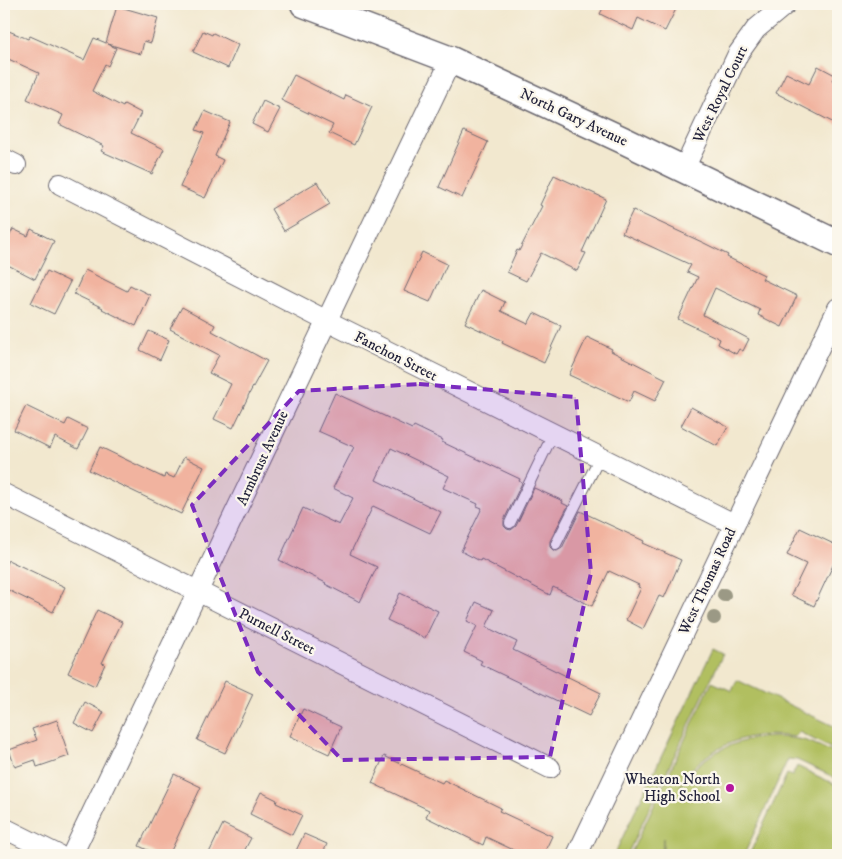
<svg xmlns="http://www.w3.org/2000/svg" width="842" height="859" font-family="'IM FELL DW Pica',serif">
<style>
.green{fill:#b1bf61;stroke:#6a704e}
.building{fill:#f1b39f}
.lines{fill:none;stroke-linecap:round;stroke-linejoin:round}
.service-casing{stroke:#6b676f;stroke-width:12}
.minor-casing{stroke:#6b676f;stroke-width:22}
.tertiary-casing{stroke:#6b676f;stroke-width:29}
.service{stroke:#fff;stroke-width:10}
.minor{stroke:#fff;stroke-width:20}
.tertiary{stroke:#fff;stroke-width:26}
.tree{fill:#9b9985}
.marked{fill:#7b2cbf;fill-opacity:0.2;stroke:#7b2cbf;stroke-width:4;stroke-dasharray:10 6;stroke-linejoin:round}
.poi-dot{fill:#b5179e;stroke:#fbf7ec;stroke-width:2}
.labels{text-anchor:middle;stroke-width:4.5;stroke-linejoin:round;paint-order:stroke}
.street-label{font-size:15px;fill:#22223b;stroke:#fbf7ec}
.poi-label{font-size:15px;fill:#22223b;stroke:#fbf7ec;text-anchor:end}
</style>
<rect width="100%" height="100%" fill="#fbf7ec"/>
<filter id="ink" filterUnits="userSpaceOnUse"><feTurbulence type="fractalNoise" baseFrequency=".02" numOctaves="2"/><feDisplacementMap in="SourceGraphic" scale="10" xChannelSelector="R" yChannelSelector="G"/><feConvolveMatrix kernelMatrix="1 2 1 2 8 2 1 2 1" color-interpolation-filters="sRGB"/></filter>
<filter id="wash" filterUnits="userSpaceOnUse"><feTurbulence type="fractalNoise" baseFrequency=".0096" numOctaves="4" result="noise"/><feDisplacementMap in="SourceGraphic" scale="20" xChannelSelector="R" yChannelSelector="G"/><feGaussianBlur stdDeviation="1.12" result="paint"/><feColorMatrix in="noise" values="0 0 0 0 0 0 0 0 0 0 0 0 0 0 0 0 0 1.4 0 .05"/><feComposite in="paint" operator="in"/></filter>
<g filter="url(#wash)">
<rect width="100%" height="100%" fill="#f2e8cf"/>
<!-- green -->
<path class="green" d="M713,649l10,5 -96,201h-13z
M737,680l101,48v24l-39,-20 -4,5c-16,-2 -34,-3 -50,1 -26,7 -53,24 -65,48 6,-7 11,-15 18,-21 29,-25 67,-33 105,-25 12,3 24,10 35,15v24l-41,-19 -9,-1 -44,96h-81v-17l-1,17h-32l82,-173 20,9z
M797,766l41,20v69h-89l38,-81 5,2z"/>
<g id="blocks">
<!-- building -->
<path class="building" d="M605,4h61l10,5 -11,22 -27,-13 -5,12 -33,-16z
M117,6l41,12 -7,25 -7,-2 -3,13 -33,-10 8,4 -8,18 -3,-2 -13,27 31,16 1,-3 17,9 -10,20 33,16 -12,25 -51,-23 3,-5 -45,-22 4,-9 -36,-16 12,-26 -35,-16v-28l24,10 2,-3 54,24 10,-22 12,5z
M203,31l9,4 1,-2 25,12 -10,23 -35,-16z
M818,66l17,9 -3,5 6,3v42l-62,-32 10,-20 23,11z
M294,75l50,25 2,-5 26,12 -18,38 -25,-12 4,-8 -52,-25z
M263,101l17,8 -12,23 -16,-8z
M205,111l25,11 -15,34 8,4 -18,38 -25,-11 24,-54 -8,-3z
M464,131l24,11 -26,56 -23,-11z
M554,175l52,24 -24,53 4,1 -9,18 -36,-18 -15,28 -19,-9 10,-22 2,1 23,-45 -2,-1z
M317,182l13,22 -46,27 -13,-22z
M633,210l71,33 24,12 -1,2 37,18 -2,4 35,17 -15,31 -24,-12 2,-5 -45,-22 -12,27 46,24 -6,12 -4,-2 -3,5 -18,-10 2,-5 -42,-20 20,-42 -11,-5 4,-7 -69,-32z
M13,229l15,7 3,-7 23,12 -19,38 -31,-16v-16z
M422,252l25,12 -17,38 -26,-11z
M85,270l42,21 3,-6 20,10 -14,31 -34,-17 1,-1 -29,-14z
M47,271l23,11 -16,32 -23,-11z
M481,290l24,12 -4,9 27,13 6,-11 27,13 -17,37 -42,-20 1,-2 -38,-18z
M182,307l33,18 -3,6 55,30 -19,35v1l-15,31 -19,-9 17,-35 -22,-11 10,-18 -49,-26z
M149,331l20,9 -9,20 -20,-10z
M587,337l25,12 -1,2 55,28 -11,22 -21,-10 -5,11 -34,-16v1l-26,-12z
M335,393l77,36 2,-3 29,14 -1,2 78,37 -1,2 3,2 -18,37v6l3,3 4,1 5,-4 18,-38 29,13 -1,2 6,3 -18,35v6l3,3 4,1 5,-3 18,-37 64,30 -1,2 38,17 -17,38 -5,-2 -16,33 -17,-9 15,-32 -3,-1 1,-2 -30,-14 -17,35 -39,-19 -3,8 -69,-36 -1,2 -19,-10 21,-43 -5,-2 1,-2 -35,-16 6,-12 -58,-28 -15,32 65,32 -11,21 -57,-27 -23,48 27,13 -17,35 -35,-18 1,-1 -47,-23 24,-52 36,17 14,-27 -20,-10 21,-41 -36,-16z
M26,406l39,19 3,-6 20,10 -10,20 -23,-12 -5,11 -36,-18z
M691,407l37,20 -11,19 -36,-20z
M100,447l64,31 1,-4 9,4 10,-21 20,10 -23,47 -92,-44z
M800,528l38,18v19l-4,-2 -20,43 -23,-11 15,-31 -19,-9z
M8,560l57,27 -12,25 -49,-24v-20z
M400,593l38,18 -13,27 -38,-18z
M476,602l18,8 -8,17 31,15 -4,8 88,43 -12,23 -109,-52 2,-3 -18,-9 13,-26 -10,-5z
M97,610l25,12 -20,41 3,1 -10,22 -27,-13z
M225,681l28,13 -28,59 -28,-13z
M85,702l19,10 -11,21 -19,-10z
M303,709l38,18 -12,27 -39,-18z
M57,720l12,36 -32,11 -2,-7 -20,7 -6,-17 28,-10 -5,-11z
M384,756l58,27 2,-3 57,28 -2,3 53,25 -9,19h-19l-38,-18 -3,8 -57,-28 3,-7 -57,-27z
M174,774l27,13 -32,68h-11l-19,-9z
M261,792l16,8 -1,3 26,12 -10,20 -42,-21z
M223,824l28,14 -9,17h-34z
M304,834l23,10 -5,11h-28z"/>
</g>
</g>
<g filter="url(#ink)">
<use href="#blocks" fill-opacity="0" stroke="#6b676f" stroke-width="1"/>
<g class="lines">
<defs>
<path id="service" d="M510,523l43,-89
M556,544l44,-87"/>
<path id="minor" d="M4,159l12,6
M684,169l54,-115 18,-25 30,-25
M60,184l267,137 407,203
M4,494l546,274
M4,828l54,27
M72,855l379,-795
M577,855l261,-547"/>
<path id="tertiary" d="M304,4l147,56 174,81 213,103"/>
</defs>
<!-- service casing -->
<use href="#service" class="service-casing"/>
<!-- minor casing -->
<use href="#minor" class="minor-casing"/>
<!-- tertiary casing -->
<use href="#tertiary" class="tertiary-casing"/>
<!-- service -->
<use href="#service" class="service"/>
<!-- minor -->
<use href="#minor" class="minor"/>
<!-- tertiary -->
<use href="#tertiary" class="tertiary"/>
</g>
<!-- trees -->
<g class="tree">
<circle cx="724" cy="595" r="7"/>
<circle cx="714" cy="618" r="7"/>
</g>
</g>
<!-- marked area -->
<path class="marked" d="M419,384l157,13 15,176 -41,184 -208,3 -84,-88 -66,-167 107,-114z"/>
<!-- markers -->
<circle class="poi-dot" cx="730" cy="788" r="5"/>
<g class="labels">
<!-- street labels -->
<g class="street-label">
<text transform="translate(720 94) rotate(-64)" y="5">West Royal Court</text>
<text transform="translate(574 117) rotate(25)" y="5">North Gary Avenue</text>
<text transform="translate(396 356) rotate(27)" y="5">Fanchon Street</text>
<text transform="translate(262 458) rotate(-65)" y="5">Armbrust Avenue</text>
<text transform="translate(707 581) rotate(-65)" y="5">West Thomas Road</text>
<text transform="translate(277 631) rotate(27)" y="5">Purnell Street</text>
</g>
<!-- poi labels -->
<g class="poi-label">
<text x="720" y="784">Wheaton North<tspan x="720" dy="17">High School</tspan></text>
</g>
</g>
<!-- margin -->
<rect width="842" height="859" fill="none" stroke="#fbf7ec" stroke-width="20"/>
</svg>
